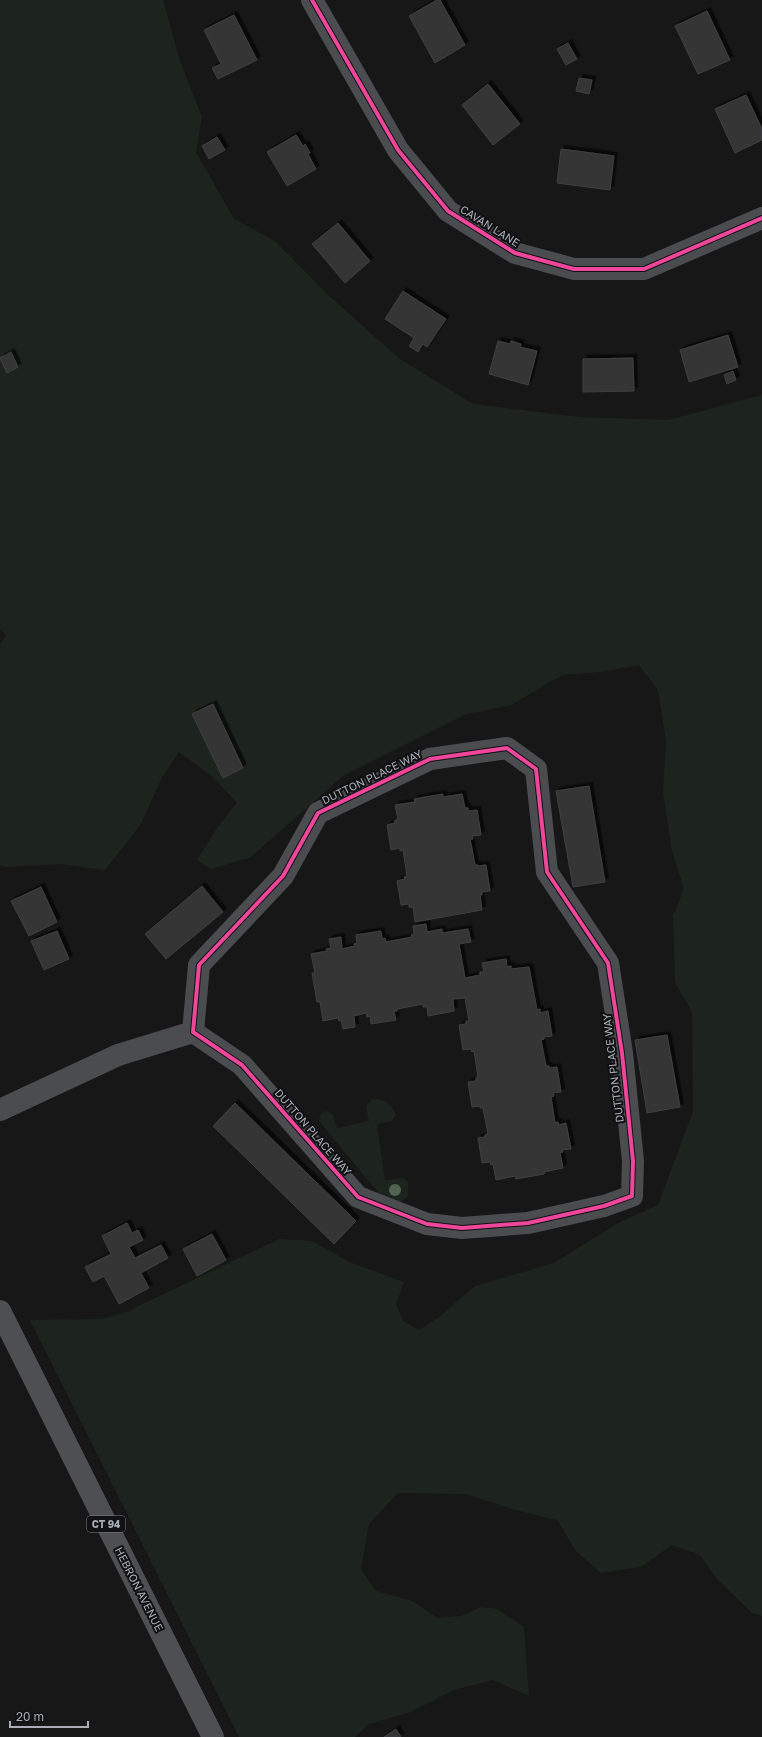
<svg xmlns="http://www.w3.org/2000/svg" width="762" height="1737" font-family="'Golos Text',sans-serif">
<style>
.green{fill:#1d241e}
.building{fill:#353536;stroke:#3f4043;filter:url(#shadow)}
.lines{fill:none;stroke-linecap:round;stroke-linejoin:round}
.minor{stroke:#4b4c50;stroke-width:22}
.major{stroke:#4d4f52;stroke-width:22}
.cycleway-casing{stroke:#111113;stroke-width:6}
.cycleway{stroke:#ed469a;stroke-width:4}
.tree{fill:#506451}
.labels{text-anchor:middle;stroke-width:4;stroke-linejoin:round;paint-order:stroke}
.shield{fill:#111113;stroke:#7b7e86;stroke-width:1}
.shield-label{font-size:10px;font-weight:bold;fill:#a8adb8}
.street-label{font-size:11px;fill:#a8adb8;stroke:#111113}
</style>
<defs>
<filter id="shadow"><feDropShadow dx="3.5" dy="-3.5" stdDeviation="0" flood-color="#0009"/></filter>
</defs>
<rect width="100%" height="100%" fill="#171717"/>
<!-- green -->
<path class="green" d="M0,0h163l17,61 22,56 -6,35 38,67 41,22 53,54 72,64 73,45 107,13 88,3 94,-25v1221l-11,-4 -35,-34 -16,-23 -28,-10 -31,22 -40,6 -25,-22 -19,-31 -42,-10 -49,-16 -68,-1 -29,31 -8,45 15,22 36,10 26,17 23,-2 20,-9 16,2 27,18 5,69 -36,-16 -39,10 -43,22 -42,12 -14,13h-116l-209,-417 72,-1 24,-7 153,-73 33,2 37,21 55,20 -8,22 7,17 16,9 20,-13 36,-31 79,-23 64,-40 40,-18 35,-93 -1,-100 -17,-30 -2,-66 11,-27 -12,-38 -9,-58 3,-52 -8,-51 -19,-25 -39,7 -38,3 -51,30 -47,10 -120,60 -93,82 -40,12 -14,-9 20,-32 20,-25 -24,-26 -34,-25 -17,25 -21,47 -36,46 -45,-6 -55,3 -5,-2v-220l6,-10 -6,-6z
M372,1099c12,-1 20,4 24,16l-4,6 -15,3 8,56 18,-2 5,4v14c-11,12 -22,4 -31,-5l-58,-70 2,-8 7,-2 5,4 4,13 32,-7 -3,-15z"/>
<!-- building -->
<path class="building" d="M437,0h3l25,45 -30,18 -26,-47z
M707,11l23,49 -32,14 -23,-48z
M234,15l23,45 -39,19 -6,-11 9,-4 -17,-34z
M568,43l9,16 -11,6 -9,-16z
M579,78l13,2 -3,14 -13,-3z
M488,84l32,40 -27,21 -31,-40z
M746,95l16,34v11l-27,13 -20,-44z
M296,135l7,11 2,-2 5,9 -2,1 8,15 -29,17 -20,-34z
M217,137l8,13 -16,9 -7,-13z
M561,149l53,7 -4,34 -53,-7z
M338,223l32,38 -25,22 -33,-39z
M403,291l43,28 -19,28 -4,-3 -5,8 -9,-6 5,-8 -29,-19z
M728,335l10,32 -49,15 -9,-32z
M498,341l12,3 1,-3 10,3 -1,3 17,4 -9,34 -39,-11z
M11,352l7,15 -11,6 -7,-15z
M633,358l1,33 -51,1v-33z
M733,371l3,9 -9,4 -3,-9z
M213,704l30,64 -20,10 -31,-64z
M589,786l16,96 -32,5 -17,-96z
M443,794v3l19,-3 3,14h3v3l9,-1 4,25 -9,1 1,3h-3l5,26h3v1l8,-1 4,26 -8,1v3h-2l2,15 -67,12 -2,-15h-4v-3l-8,1 -4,-24 8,-2 -1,-2 3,-1 -4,-26 -3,1v-3l-9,2 -4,-25 8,-2v-3h3l-3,-15 20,-3 -1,-3z
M202,886l21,26 -57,47 -21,-25z
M41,887l16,35 -28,14 -18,-35z
M426,924l1,8 15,-3v4l26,-4 3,13 -12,2 6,34 15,-3v-3h4l-2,-9 24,-4 1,8 4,-1v3l18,-2 8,43 3,-1v4l8,-2 4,25 -8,1v2l-3,1 5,26h3v2l8,-1 4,25 -8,1 1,3 -3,1 4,26 3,-1 1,3 7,-2 5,26 -9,1 1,2 -3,1 3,15 -19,4v2l-28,5 -1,-3 -19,4 -3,-16 -2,1 -1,-3 -8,1 -4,-25 7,-1v-2l3,-1 -5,-26h-3v-2l-8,1 -4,-25 8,-1v-3l2,-1 -4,-26 -2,1 -1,-3 -8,1 -4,-25 7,-1v-3h3l-4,-23 -12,1 1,12 -26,5 -1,-9h-4v-3l-26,5v2l-3,1 2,8 -25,4 -1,-8 -3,1 -1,-4 -12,3 1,11 -12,2 -2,-9 -2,1 -1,-3 -15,3 -3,-19h-3l-5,-29h3l-4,-19 16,-3 -1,-2 5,-1 -2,-9 12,-2 1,12 13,-3 -1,-2 3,-1 -1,-8 25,-4 1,8 3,-1 1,4 26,-5 -1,-2 3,-1 -1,-8z
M57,931l12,28 -25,11 -13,-29z
M667,1035l13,72 -33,6 -12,-73z
M235,1103l121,118 -22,23 -121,-118z
M127,1223l5,10 6,-3 5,10 -14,7 6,11 26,-13 7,13 -27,15 8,15 -30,16 -15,-28 -11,6 -8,-15 26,-13 -9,-18z
M212,1234l14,26 -29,16 -14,-27z
M396,1729l5,8h-17z"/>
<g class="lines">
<!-- minor -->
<path class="minor" d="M312,0l86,150 50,61 67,42 59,16h70l118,-51
M507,748l29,21 11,103 61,91 14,90 11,108 -1,35 -28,10 -76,17 -66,5 -35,-4 -69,-27 -116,-132 -49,-33 6,-67 84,-89 35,-63 112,-54z
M0,1110l118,-55 75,-23"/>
<!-- major -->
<path class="major" d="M0,1311l213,426"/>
<defs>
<path id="cycleway" d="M312,0l86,150 50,61 67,42 59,16h70l118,-51
M507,748l29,21 11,103 61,91 14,90 11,108 -1,35 -28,10 -76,17 -66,5 -35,-4 -69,-27 -116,-132 -49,-33 6,-67 84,-89 35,-63 112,-54z"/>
</defs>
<!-- cycleway casing -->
<use href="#cycleway" class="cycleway-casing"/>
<!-- cycleway -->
<use href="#cycleway" class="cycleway"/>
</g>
<!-- trees -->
<circle class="tree" cx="395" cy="1190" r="6"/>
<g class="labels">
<!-- shield labels -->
<rect class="shield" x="87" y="1516" width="38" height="16" rx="3"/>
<g class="shield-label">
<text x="106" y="1528">CT 94</text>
</g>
<!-- street labels -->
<g class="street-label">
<text transform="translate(490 226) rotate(32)" y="4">CAVAN LANE</text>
<text transform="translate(372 777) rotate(-26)" y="4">DUTTON PLACE WAY</text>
<text transform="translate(613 1068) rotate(-97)" y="4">DUTTON PLACE WAY</text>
<text transform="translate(313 1132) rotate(49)" y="4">DUTTON PLACE WAY</text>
<text transform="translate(139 1589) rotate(63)" y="4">HEBRON AVENUE</text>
</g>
</g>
<!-- scale -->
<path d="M10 1721v6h78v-6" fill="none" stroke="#a8adb8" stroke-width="2"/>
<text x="16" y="1721" font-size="12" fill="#a8adb8" stroke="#111113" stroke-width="3" paint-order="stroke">20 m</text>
</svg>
